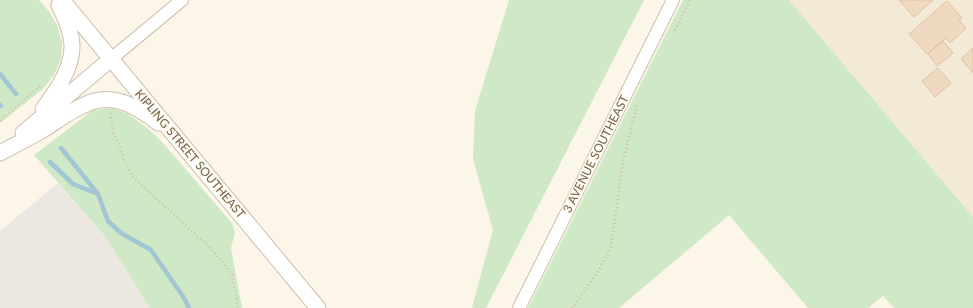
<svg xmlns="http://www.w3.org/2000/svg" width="973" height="308" font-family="Lato,sans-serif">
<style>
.residential{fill:#f2e9d6}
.industrial{fill:#ece7e0}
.green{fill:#cfe8c6}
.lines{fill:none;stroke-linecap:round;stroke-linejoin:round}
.stream{stroke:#a3c6d5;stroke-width:4.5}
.building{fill:#efd9c0;stroke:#e1c2a1}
.minor-casing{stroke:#cdbfae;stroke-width:14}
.tertiary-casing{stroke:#cdbfae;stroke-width:17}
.path{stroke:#d4bda3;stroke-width:2.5;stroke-dasharray:1 3;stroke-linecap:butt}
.minor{stroke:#fff;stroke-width:12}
.tertiary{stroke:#fff;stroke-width:15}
.labels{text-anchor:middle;stroke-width:3;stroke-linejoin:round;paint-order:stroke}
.street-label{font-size:12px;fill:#74604d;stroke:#fefaed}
</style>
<rect width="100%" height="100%" fill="#fbf6e7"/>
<!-- residential -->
<path class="residential" d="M789,0h184v217z"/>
<!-- industrial -->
<path class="industrial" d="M58,183l47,53 45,72h-150v-77z"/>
<!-- green -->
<path class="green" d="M0,0h39l9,10 9,15 5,17 -1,17 -7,16 -11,14 -43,34z
M509,0h135l-158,308h-14l21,-78 -20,-71 2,-48z
M683,0h106l184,217v91h-79l-11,-12 -15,12h-60l-79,-93 -110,93h-91z
M112,108l16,6 18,13 16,15 70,81 3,10 -4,15 11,60h-92l-45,-72 -71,-81 59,-45z"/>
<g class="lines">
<!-- stream -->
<path class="stream" d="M0,74l16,20
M0,105l1,1
M61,148l37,46 10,27 13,12 30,17 33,48 5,10
M50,162l23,22 25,10"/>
</g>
<!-- building -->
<path class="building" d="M899,0h34l-19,17z
M947,1l15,17 -3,2 7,8 -16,15 -4,-5 -19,16 -18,-20z
M943,41l10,12 -16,13 -9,-12z
M973,48v25l-12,-14z
M938,68l13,15 -16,14 -13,-16z"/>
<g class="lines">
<defs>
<path id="minor" d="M111,59l71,-59
M519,308l154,-308"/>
<path id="tertiary" d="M62,0l256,308
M43,109c14,-19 30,-41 29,-65 -1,-14 -7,-27 -13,-39
M23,133l88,-74
M0,153c15,-8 31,-16 46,-25 14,-9 37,-26 54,-28 21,-3 42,10 58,23"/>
</defs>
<!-- minor casing -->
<use href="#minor" class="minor-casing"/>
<!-- tertiary casing -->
<use href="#tertiary" class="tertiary-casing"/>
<!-- path -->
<path class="path" d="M675,30l15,-30
M110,113l3,20 6,12 6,17 8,15 74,68 16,17 9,13 6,33
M0,121l40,-35
M572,308l23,-32 16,-28 12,-87 14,-56"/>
<!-- minor -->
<use href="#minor" class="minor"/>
<!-- tertiary -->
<use href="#tertiary" class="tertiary"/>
</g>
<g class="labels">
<!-- street labels -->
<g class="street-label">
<text transform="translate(190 154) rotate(50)" y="4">KIPLING STREET SOUTHEAST</text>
<text transform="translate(596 154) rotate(-63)" y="4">3 AVENUE SOUTHEAST</text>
</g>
</g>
</svg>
